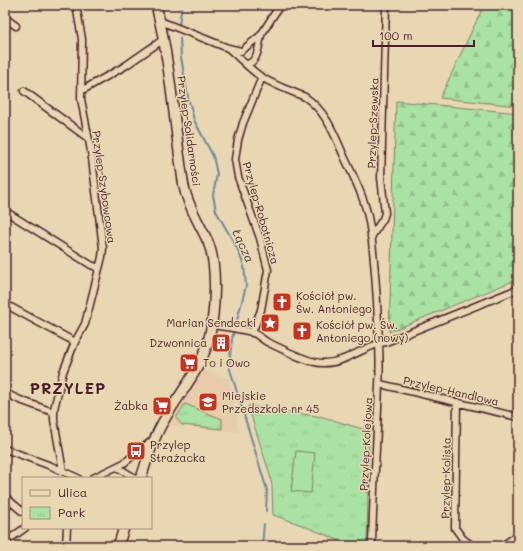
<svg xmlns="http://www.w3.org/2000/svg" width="523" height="551" font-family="Mali,sans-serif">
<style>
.built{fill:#e7cbaa}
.forest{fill:url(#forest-firs);stroke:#7a8068}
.park{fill:url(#park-tufts);stroke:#7a8068}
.pitch{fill:#aae2a6;stroke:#7a8068}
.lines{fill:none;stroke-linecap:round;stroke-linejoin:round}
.stream{stroke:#6e899b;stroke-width:2}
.street-casing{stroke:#4a1f2b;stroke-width:9}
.secondary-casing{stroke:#4a1f2b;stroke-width:12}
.street{stroke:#e9d7b4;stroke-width:6}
.secondary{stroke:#e9d7b4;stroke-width:9}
.labels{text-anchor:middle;stroke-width:3;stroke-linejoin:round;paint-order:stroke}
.street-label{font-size:11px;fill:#4a1f2b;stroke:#e9d7b4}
.poi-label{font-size:11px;fill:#4a1f2b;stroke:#e9d7b4;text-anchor:start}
.water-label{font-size:12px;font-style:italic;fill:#533a47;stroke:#e9d7b4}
.district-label{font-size:15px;font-weight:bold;letter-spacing:1px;fill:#4a1f2b;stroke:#e9d7b4}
</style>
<defs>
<pattern id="forest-firs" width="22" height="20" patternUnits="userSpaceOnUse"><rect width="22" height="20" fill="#aae2a6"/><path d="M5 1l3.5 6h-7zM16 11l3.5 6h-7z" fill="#94c18f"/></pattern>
<pattern id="park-tufts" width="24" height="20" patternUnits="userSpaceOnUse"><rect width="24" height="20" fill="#aae2a6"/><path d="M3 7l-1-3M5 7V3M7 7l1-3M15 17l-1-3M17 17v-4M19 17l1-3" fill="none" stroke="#94c18f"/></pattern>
</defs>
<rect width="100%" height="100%" fill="#e9d7b4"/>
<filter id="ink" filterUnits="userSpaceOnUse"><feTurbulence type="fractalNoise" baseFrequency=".025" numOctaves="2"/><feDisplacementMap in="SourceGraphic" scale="8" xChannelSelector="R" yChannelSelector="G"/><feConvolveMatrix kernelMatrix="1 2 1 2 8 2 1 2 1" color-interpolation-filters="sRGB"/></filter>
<g filter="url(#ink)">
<!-- built -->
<path class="built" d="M203,370l26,9 10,53 -71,-7z"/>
<!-- forest -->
<path class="forest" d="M484,5h34v101l-78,-8z
M396,101l122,12v166l-129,53z"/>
<!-- park -->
<path class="park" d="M185,404l37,15v10l-40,-4 -6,-7z
M248,406l75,11 46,14 -2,115h-14l-54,-22 -26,-9 -1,-29 -2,-11z"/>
<!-- pitch -->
<path class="pitch" d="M296,451l19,2 -4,40 -20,-2z"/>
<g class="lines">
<!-- stream -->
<path class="stream" d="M179,24l3,-19
M180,38l1,19 7,40 6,23 19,36 4,18 -4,21 3,16 21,37 7,18 2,20 -14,53 -3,27 38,124 -1,21
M262,546l2,-22"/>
<defs>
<path id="street" d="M5,18l11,8
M160,21l68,27 13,3
M228,48c12,10 22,22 35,30 13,8 28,13 42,19 20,13 29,36 38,57 10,22 22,44 26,68 5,26 6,53 8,79 1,28 4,56 2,84 -2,54 -6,107 -7,161
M245,48l16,-13 19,-30
M247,64c11,-2 12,-19 14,-29
M24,91l64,47
M81,91l44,-25 39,-27
M5,211l86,54 8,3
M371,237l12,-18 2,-6 -4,-35 5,-173
M5,304l70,38
M212,325c13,2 27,3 39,7 6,2 11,7 16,10 13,6 41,21 55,21 24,1 42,-18 64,-21l132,-53
M252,333l9,-23 7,-40 -8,-32 -22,-61 -3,-18 3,-19 5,-17 19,-46
M380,384l138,33
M5,393l15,7 33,12
M457,402l-2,126 8,11 10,7
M5,449l46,17 27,12
M117,467l18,11
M63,471l-9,-51v-11l9,-37 12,-30 10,-18 17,-67 1,-9 -12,-97 -10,-52 1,-60 -6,-34
M93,478l31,-15 30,-24
M5,497l18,15
M5,542l20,-14
M66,546l1,-18
M502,546l16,-11"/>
<path id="secondary" d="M141,478c7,-21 13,-42 25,-61 15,-26 36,-49 43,-79 6,-25 9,-72 -1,-96 -8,-18 -20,-35 -24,-55 -10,-61 -13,-122 -28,-182
M118,546l6,-18"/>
</defs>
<!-- street casing -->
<use href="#street" class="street-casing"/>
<!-- secondary casing -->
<use href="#secondary" class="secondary-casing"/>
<!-- street -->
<use href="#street" class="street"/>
<!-- secondary -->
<use href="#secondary" class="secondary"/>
</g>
</g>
<!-- icons -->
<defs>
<symbol id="church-square" viewBox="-11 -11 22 22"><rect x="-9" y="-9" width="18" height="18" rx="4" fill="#c8321e" stroke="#e9d7b4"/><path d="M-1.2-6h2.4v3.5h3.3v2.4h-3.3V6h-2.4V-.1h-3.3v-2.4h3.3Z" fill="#fff"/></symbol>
<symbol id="sight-square" viewBox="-11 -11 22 22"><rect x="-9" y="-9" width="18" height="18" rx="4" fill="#c8321e" stroke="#e9d7b4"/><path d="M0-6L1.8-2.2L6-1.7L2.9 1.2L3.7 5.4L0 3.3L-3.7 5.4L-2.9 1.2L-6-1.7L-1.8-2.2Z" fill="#fff"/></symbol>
<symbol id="building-square" viewBox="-11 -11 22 22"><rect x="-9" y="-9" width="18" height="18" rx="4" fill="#c8321e" stroke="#e9d7b4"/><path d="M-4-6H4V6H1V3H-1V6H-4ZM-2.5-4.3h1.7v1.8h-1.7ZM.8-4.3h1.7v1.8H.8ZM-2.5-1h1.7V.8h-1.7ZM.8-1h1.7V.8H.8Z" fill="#fff"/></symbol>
<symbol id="supermarket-square" viewBox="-11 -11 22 22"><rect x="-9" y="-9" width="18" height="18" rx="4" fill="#c8321e" stroke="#e9d7b4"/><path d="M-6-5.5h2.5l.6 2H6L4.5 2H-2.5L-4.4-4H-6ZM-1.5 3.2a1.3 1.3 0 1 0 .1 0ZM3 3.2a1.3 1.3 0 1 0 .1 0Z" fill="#fff"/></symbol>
<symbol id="school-square" viewBox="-11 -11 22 22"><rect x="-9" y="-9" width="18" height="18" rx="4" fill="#c8321e" stroke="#e9d7b4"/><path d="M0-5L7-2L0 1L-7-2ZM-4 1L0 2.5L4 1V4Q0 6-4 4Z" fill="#fff"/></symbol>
<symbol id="bus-square" viewBox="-11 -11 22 22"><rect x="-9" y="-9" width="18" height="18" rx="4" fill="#c8321e" stroke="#e9d7b4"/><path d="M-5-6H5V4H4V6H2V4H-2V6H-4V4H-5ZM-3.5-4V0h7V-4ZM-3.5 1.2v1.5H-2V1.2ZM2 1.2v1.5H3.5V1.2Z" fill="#fff"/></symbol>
</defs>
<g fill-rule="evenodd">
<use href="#church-square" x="271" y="291" width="22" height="22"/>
<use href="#sight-square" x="259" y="312" width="22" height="22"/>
<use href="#church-square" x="291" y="320" width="22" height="22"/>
<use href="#building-square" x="210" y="332" width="22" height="22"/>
<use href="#supermarket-square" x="178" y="352" width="22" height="22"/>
<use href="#school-square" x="197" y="391" width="22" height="22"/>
<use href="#supermarket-square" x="151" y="395" width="22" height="22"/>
<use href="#bus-square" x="125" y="440" width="22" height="22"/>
</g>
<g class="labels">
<!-- street labels -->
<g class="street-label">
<text transform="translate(373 123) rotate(-88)" y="4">Przylep-Szewska</text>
<text transform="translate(189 131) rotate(82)" y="4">Przylep-Solidarności</text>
<text transform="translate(104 187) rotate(82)" y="4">Przylep-Szybowcowa</text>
<text transform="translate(261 213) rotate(74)" y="4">Przylep-Robotnicza</text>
<text transform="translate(451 391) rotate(13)" y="4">Przylep-Handlowa</text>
<text transform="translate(366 444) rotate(-87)" y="4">Przylep-Kolejowa</text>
<text transform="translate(446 478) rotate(-89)" y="4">Przylep-Kolista</text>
</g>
<!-- poi labels -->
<g class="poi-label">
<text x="296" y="300">Kościół pw.<tspan x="296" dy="13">Św. Antoniego</tspan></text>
<text x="256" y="327" text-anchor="end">Marian Sendecki</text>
<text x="316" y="329">Kościół pw. Św.<tspan x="316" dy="13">Antoniego (nowy)</tspan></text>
<text x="207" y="347" text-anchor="end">Dzwonnica</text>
<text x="203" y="367">To i Owo</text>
<text x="222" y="400">Miejskie<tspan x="222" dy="13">Przedszkole nr 45</tspan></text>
<text x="148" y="410" text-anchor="end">Żabka</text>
<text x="150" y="449">Przylep<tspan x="150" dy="13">Strażacka</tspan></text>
</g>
<!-- water labels -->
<g class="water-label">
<text transform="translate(243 246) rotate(65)" y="4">Łącza</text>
</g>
<!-- district labels -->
<g class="district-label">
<text x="68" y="394">PRZYLEP</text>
</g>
</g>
<!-- margin -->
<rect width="523" height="551" fill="none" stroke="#e9d7b4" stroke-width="20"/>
<rect x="10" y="10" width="503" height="531" fill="none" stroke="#4a1f2b" stroke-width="1.5" filter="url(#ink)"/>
<!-- legend -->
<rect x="22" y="477" width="130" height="52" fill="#e9d7b4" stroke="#a98d7d"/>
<rect x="30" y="490" width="20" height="6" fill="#e9d7b4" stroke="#a98d7d"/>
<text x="58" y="497" font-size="12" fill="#4a1f2b">Ulica</text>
<rect x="30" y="507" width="20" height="12" fill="url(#park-tufts)" stroke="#a98d7d"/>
<text x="58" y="517" font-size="12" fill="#4a1f2b">Park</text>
<!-- scale -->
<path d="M373 40v6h101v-6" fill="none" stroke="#4a1f2b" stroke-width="2"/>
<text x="379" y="40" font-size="12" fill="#4a1f2b" stroke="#e9d7b4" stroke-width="3" paint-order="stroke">100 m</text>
</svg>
